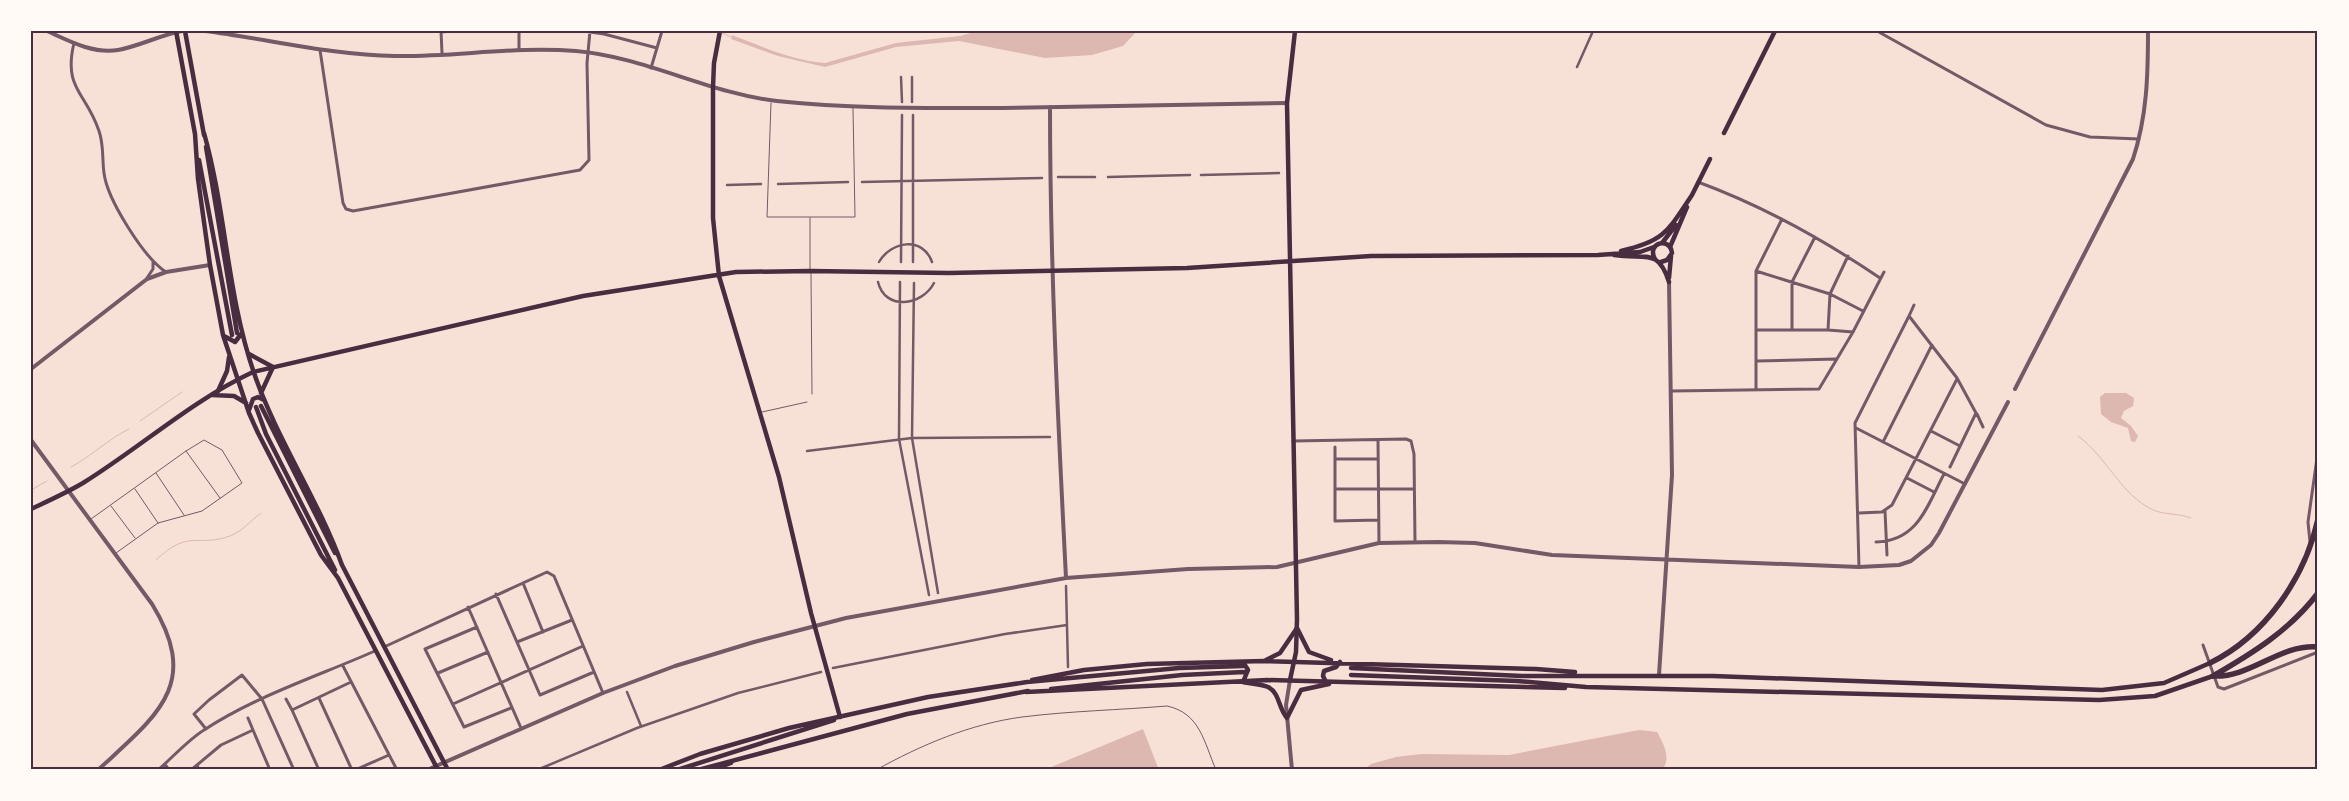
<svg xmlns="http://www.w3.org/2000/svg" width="2349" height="801" font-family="Roboto,sans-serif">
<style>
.water{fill:#dcb8b0}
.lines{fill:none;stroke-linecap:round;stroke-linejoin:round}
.stream{stroke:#dcb8b0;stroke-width:1}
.service{stroke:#755966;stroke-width:1}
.pedestrian{stroke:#755966;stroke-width:2.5}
.minor{stroke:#755966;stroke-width:3}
.tertiary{stroke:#755966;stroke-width:4}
.secondary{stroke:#4a2c40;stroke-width:4.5}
.primary{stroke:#4a2c40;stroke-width:4.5}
.motorway{stroke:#4a2c40;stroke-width:5.5}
.neatline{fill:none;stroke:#4a2c40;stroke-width:2}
</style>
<rect width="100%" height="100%" fill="#f7e1d7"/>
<!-- water -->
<path class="water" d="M978,31h159l-14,15 -31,9 -47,3 -86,-17 -63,6 -71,20 -47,-11 -47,-17 1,-4c29,11 61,26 93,28l71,-20 64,-7z
M2105,393h21l8,5 -1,8 -9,5 -3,7 10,8 7,10 -3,6 -4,-1 -3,-13 -17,-6 -10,-8 -1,-17z
M1143,729l16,41h-115z
M1639,730l18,2c6,11 15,26 5,38h-299l8,-6 25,-7 26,-3 87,1z"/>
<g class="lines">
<!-- stream -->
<path class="stream" d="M718,31l13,6
M140,421l42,-29
M2078,436c29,21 42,58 75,74 12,5 25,3 38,8
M71,467c21,-11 37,-28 58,-38
M31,490l16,-9
M156,560c34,-32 40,-12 74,-24 13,-5 21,-16 31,-23"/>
<!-- service -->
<path class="service" d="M1549,31h7
M771,103l-4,114h88l-2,-109
M810,218v51
M811,273l1,121
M762,412l45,-10
M186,451l34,47
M156,473l28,42
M135,489l23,34
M111,506l24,32
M91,519l95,-68 18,-11 18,10 20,33 -40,28 -44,12 -42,30
M876,770c45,-25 94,-46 146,-53 48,-6 97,-7 145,-11 33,7 37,36 49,64"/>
<!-- pedestrian -->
<path class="pedestrian" d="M1577,67l16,-36
M901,77l1,25
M912,77v25
M913,115v147
M1201,175l78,-2
M1058,177h37
M1108,177l82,-2
M862,182l180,-4
M778,184l70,-2
M727,185l34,-1
M879,262c12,-21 44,-26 53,0
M901,262l1,-147
M878,282c7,29 44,24 56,1
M900,282l-1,157 30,156
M914,283l-2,155 26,155
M807,451l105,-13 138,-1
M1066,586l2,81
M833,668l172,-34 62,-9
M627,692l14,34
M537,770l100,-42 101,-35 83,-21"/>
<!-- minor -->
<path class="minor" d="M441,31l1,22
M519,31v18
M583,31l21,3 53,14
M1877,31l169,94 44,12 49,2
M441,32l11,-1
M74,43c-11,46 12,49 25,88 5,14 3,28 5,42 3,26 40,85 62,99
M320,50l23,153 3,6 7,2 227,-41 9,-10 -2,-97 3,-32
M651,68l11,-37
M1698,182c65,24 126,58 182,96
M1756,271l74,23 33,17
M147,278l6,-9v-8
M1909,316l5,-11
M1792,329v-47l23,-45
M1756,330h72l25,2
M1828,330l2,-36 18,-38
M1757,361l79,-2
M1756,389v-118l26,-52
M1672,391l147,-2 34,-57 31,-60
M1977,414l6,13
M1856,428l109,56
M1931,431l29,15
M1378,440l1,103
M1293,441l113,-2 5,2 3,13 1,88
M1883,442l49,-97
M1335,447v74l43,-1
M1335,459h43
M1907,478l27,14
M1335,489h79
M1885,511l2,44
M1859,513l23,-1 10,-7 65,-126
M1876,542c42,-1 51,-36 68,-68
M2310,542l-2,-20 10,-71
M1859,567l-4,-144 54,-107 48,62 19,35 -26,54
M523,583l20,49
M496,594l44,101 54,-23
M468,607l53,121
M477,627l-52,22 39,78 47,-19
M517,642l55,-22
M2203,645l15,42 6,2 94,-37
M384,647l163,-75 7,4 49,117
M343,666l54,104
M438,673l50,-21
M319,698l33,72
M286,699l6,11
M453,704l130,-58
M248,718l5,12
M206,729l-12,-15 15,-14 33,-25 20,24 32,71
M165,764l4,6
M197,765l2,5
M158,770c15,-13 30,-30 46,-40 52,-34 114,-54 171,-79
M191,770l30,-25 32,-15 17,40
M319,770l-27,-60 59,-28
M355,770l34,-15"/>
<!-- tertiary -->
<path class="tertiary" d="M47,31c22,10 46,23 71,19 22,-4 42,-15 64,-19
M205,31c63,8 126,24 190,25 60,1 120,-10 181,-5 69,6 132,42 201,50 75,8 150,7 225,7 95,-1 190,-4 285,-5
M1050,107c0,157 8,314 16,471
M31,369l116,-90 19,-7 44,-7
M2015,389l118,-230c14,-43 15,-83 15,-128
M31,440l121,164c50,81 4,112 -54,166
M1659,675l13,-200 -3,-193
M1290,680l-4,25 6,65
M427,770l176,-77 72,-27 79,-24 92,-24 220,-40 122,-9 89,-2 102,-24 59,-1 37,1 77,12 307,12 40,-2 12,-4 20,-16 8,-12 69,-131"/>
<!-- secondary -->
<path class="secondary" d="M720,31l-6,32 -1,24v131l6,58 60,201 32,136 29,104
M1724,133l51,-102
M1692,195l18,-36
M1662,243l14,-18
M1670,247l17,-40
M1621,251c44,-10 47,-20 71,-56
M1614,255c31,5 44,-8 55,27
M1655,259c-9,-16 15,-23 17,-6l-5,7 -6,2
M1669,278l2,-22
M31,509c17,-8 35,-16 52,-26 58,-36 108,-82 170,-111l330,-76 153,-24 74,-1 139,2 238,-5 184,-12 227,-1 42,-3 14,-5
M1290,680l6,-28 1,-33 -10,-516 8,-72"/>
<!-- primary -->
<path class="primary" d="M176,31l19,103 3,45 12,86 13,70 26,78 9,20 63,122 17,23 100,192
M185,31l19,104
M204,133c22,78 23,162 50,240 23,67 64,126 88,192l106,205
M206,147l31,186
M199,160l33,175
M224,336l11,6 7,-9
M249,354l24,13 -12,26
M218,391l9,-20 2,-14
M212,395l22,1 12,7
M261,406l74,147
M256,407l10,27 69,136
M249,410l4,-11 5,-2 6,3
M1297,628l12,24 22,8
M1266,660l14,-7 17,-25
M1243,662l5,8 -5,12c8,2 18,2 25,5 12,6 10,21 19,31l14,-28 28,-6
M1351,668l171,8h191l389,14 62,-7 46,-20
M1351,675l166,6 69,6 513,13 56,-4 58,-20
M1032,680l52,-10 63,-6 117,-3 272,8 39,3
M1326,682l-3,-6 1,-5 12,-4 4,-5
M1051,689l131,-14 62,-3
M1026,692l241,-12 298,8
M659,770l41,-16 89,-26 139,-31 99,-15 152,-14 64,-2
M677,770l157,-50
M698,770l209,-56 121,-23
M712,770l19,-7"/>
<!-- motorway -->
<path class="motorway" d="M2210,663c55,-27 95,-85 108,-144
M2213,676c40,-23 77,-46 105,-83
M2213,676c38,2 66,-32 105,-29"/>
</g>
<!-- border -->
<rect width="2349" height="801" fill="none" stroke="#fffaf5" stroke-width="65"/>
<rect x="32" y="32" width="2284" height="736" class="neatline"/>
</svg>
